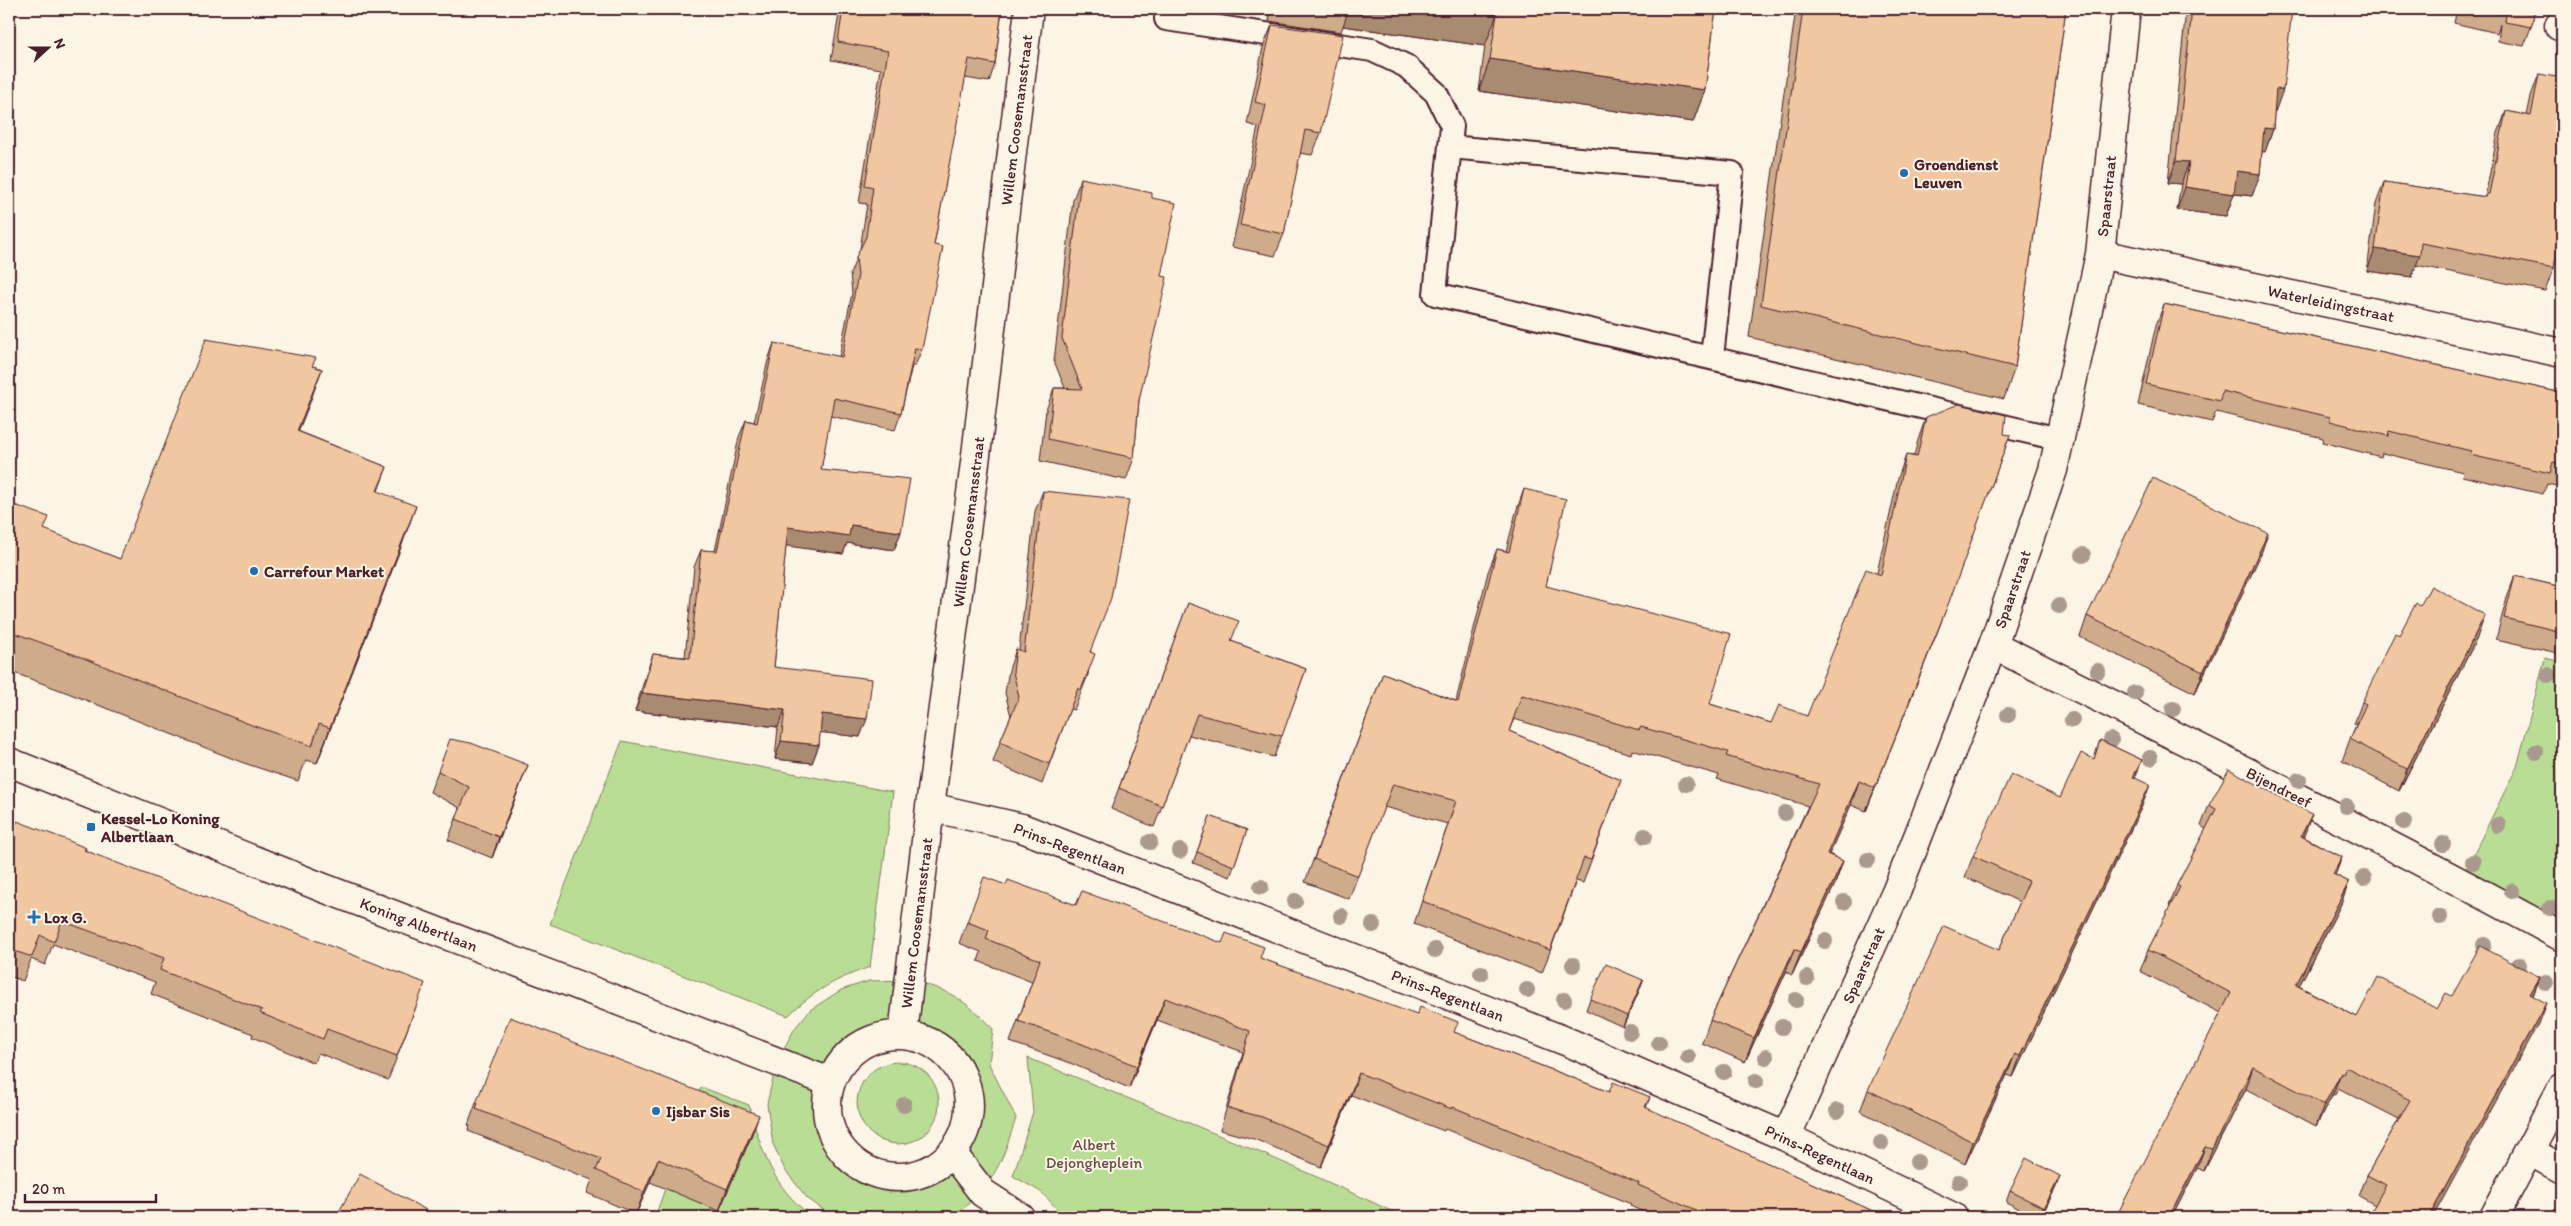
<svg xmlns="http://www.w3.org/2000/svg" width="2571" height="1226" font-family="Itim,sans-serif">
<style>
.green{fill:#badd96;stroke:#827e60;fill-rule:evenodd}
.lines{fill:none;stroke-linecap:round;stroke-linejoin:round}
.lane-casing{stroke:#4a1f2b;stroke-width:26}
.street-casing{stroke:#4a1f2b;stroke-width:31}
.secondary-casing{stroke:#4a1f2b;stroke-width:31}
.lane{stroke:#fcf5e5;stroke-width:22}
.street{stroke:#fcf5e5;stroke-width:28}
.secondary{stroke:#fcf5e5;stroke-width:28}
.tree{fill:#aa998e}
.wall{fill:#ceab8a;stroke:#4a1f2b}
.shaded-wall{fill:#a88b70;stroke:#4a1f2b}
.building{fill:#f0c7a0;stroke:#4a1f2b}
.poi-dot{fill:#1f6fb2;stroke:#fcf5e5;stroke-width:2}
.labels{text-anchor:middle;stroke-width:4;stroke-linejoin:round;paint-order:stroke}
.street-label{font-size:16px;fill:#4a1f2b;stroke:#fcf5e5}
.poi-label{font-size:16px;font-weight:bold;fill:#4a1f2b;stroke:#fcf5e5;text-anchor:start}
.park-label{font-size:16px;fill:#664e46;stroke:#fcf5e5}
</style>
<rect width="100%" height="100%" fill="#fcf5e5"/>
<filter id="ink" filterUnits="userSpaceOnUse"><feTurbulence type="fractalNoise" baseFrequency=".02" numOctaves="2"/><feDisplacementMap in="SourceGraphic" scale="10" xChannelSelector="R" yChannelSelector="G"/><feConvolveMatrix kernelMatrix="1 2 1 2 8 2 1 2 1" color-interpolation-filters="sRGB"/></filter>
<g filter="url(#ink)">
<!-- green -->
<path class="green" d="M2545,658l17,4v275l-102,-56 57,-114z
M622,741l271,51 -23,175c-34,12 -57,24 -82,49l-238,-92z
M910,980c41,11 53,18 83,49l-4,35 27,54c-14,44 -24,74 -66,99h-117l-26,-19 -22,-28 -12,-26 -6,-40 10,-43 18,-33 15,-18 31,-20 28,-9zM903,1034c34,9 51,19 61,54 2,5 5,12 5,18 1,12 -4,26 -10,36 -23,37 -74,46 -108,18 -6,-4 -10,-13 -14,-18 -24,-34 -3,-86 33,-102 9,-4 23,-4 33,-6z
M1028,1058c126,51 253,100 376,159h-339l-24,-25 -28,-16 20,-64z
M857 1103a41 41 0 1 1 82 0a41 41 0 1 1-82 0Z
M701,1087l48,18c12,45 24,84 64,112h-158z"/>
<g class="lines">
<defs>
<path id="lane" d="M1167,9l-1,10 206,31 34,16 30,27 16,33 -17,168 624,145
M1450,147l282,26 -20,184"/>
<path id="street" d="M2559,26l3,1
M2100,254l462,99
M1993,645c191,95 382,190 569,292
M930,807l92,21 546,214 218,95 167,80
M903,1034l27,-227 46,-352 53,-446
M827 1106a71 71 0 1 1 142 0a71 71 0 1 1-142 0Z
M1786,1137l111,-247 96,-245 60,-175 47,-216 26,-245
M2529,1151l33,18
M952,1153l31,40 37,24
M2494,1217l68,-129"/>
<path id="secondary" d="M9,762l312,125 509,195"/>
</defs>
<!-- lane casing -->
<use href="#lane" class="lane-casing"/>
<!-- street casing -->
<use href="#street" class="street-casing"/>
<!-- secondary casing -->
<use href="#secondary" class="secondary-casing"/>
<!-- lane -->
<use href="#lane" class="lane"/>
<!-- street -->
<use href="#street" class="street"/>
<!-- secondary -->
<use href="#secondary" class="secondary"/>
</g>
<!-- trees -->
<g class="tree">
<circle cx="2083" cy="555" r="8"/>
<circle cx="2059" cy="606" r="8"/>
<circle cx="2098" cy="671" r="8"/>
<circle cx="2548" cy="675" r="8"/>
<circle cx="2135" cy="693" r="8"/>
<circle cx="2173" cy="709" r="8"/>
<circle cx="2008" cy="715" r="8"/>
<circle cx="2072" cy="720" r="8"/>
<circle cx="2111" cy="740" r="8"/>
<circle cx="2536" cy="752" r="8"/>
<circle cx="2150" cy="758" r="8"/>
<circle cx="2299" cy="780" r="8"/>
<circle cx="1686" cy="784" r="8"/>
<circle cx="2346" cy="806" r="8"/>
<circle cx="1785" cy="813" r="8"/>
<circle cx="2404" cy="822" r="8"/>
<circle cx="2498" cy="825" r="8"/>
<circle cx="1645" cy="836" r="8"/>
<circle cx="1150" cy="842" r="8"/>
<circle cx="2443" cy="844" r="8"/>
<circle cx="1180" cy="851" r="8"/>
<circle cx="1868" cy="860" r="8"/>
<circle cx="2473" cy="862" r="8"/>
<circle cx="2364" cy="878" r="8"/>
<circle cx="1261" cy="887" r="8"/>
<circle cx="2512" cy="891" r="8"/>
<circle cx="1295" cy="901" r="8"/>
<circle cx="1844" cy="902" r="8"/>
<circle cx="2550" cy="908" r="8"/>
<circle cx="1341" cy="916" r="8"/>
<circle cx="2440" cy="917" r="8"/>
<circle cx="1373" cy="925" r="8"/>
<circle cx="1825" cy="941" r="8"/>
<circle cx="2484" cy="945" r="8"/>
<circle cx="1435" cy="950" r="8"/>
<circle cx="1573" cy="965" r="8"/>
<circle cx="2519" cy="965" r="8"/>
<circle cx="1481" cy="973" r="8"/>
<circle cx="1807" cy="978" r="8"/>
<circle cx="2546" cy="983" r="8"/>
<circle cx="1527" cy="990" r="8"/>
<circle cx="1564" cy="1000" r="8"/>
<circle cx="1796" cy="1000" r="8"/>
<circle cx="1782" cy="1027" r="8"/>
<circle cx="1630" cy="1032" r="8"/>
<circle cx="1659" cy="1043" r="8"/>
<circle cx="1688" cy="1057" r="8"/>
<circle cx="1766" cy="1057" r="8"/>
<circle cx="1724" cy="1072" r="8"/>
<circle cx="1756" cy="1081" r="8"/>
<circle cx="904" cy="1105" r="8"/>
<circle cx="1837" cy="1111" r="8"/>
<circle cx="1881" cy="1143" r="8"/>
<circle cx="1917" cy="1162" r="8"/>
<circle cx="1959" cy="1182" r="8"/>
</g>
<!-- wall -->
<path class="wall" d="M840,9h162l-7,55 -6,18 -24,-4 -31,167 -12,104 -7,17h-3l-11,47 -6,17 -65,-14 -9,54 80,62 -7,18 -47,-7 -4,11 -57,-9 -12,122 86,70 -40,-5 -1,13 -7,18 -37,-4 3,-32 -143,-16 12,-40 6,-17 32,3 9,-90 7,-17 14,1 24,-114 7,-17 8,2 14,-62 6,-17 65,14 13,-64 -2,-19 10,-25 7,-45 -8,-1 22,-134 -50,-9z
M1264,9h452l-11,81 -12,32 -214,-31 6,-45 -142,-20 -2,6 -72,-11 1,-6 -7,-1z
M1796,9h270l-51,358 -11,32 -255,-62z
M2186,9h106l-18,103 -1,17 -8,23 -3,-1 -2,23 -8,22 -18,-2 -8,22 -49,-6 4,-26 -13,-1z
M2457,9h78l-4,18 -7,19 -26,-5 2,-17 -3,9 -43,-10z
M1272,25l49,108 -9,22 -12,-2 -16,81 -9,22 -43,-9 26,-120 -11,-3 16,-77z
M2539,74l15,194 -9,23 -129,-26 -4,12 -45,-6 9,-67 8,-22 101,15 13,-64 8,-22 21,5 4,-20z
M1081,178l71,20 9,78 -22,124 -5,58 -8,22 -86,-19 6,-51 8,-22h11l-11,-27 19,-161z
M2164,304l398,89v94l-15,-3 -4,10 -81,-18 1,-4 -81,-19 -1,4 -59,-15 1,-4 -107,-26 -4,10 -74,-17 18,-80z
M313,366l9,3 -24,62 89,36 -9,24 25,51 -86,221 -11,-3 -8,21 -57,-19 -173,-69 -59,-22v-168l35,27 76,29z
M1926,417l14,208 -74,186 -15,-6 -22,49 14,7 -8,23 -43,91 -6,-3 -41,90 -43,-19 8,-23 98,-214 -91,-27 2,-4 -87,-25 -1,4 -117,-35 -5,12 112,49 -38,103 -7,-2 -34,92 -128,-49 34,-100 -64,-17 -35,92 -44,-17 78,-209 73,28 32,-129 9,-23 9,2 10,-39 8,-23 22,97 164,118 61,19 36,-7 70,-143 21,-95 8,-23 8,1 4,-16z
M1043,491l48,161 -3,23 -14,35 -4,-1 -28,75 -49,-22 7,-20 11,-26 -6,-23 4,-23 7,-21 3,1 16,-139z
M2261,554l-66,139 -115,-56 7,-21z
M2515,576l47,11v67l-66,-15 11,-42z
M1188,603l43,38 75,28 -32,88 -85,-22 -35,92 -43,-18z
M2399,635l78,3 -78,153 -57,-30 8,-22 6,-14 -2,-1 8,-22z
M2100,740l42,20 -7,18 7,28 -129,271 -6,-2 -42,89 -105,-53 8,-21 131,-140 21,-48 -55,-25 8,-21 87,-58 34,-39z
M438,771l82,15 -28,72 -44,-18 12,-32 -30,-16z
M2209,805l95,32 38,20 -7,18 14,7 -8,22 -42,82 58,31 80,-8 15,-13 88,-19 -7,19 5,28 -163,181 -16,-9 8,-21 32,-56 -61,-31 -3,7 -2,-1 -17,32 -70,-37 -42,82 -7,-3 -25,49h-55l104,-204 -81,-42 8,-21 22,-43 -1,-1 8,-21 29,-56 -5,-3z
M1210,816l37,14 -17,47 -37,-14z
M9,821l77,27 -1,2 331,157 -28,73 -70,-27 -4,10 -62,-26 1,-3 -102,-40 4,-12 -102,-38 -8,21 -14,-6 -8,22 -14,-5z
M1006,885l254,73 194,74 155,60 41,5 -4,11 240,109h-231l-25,-11 1,-2 -186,-75 -1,2 -93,-36 -30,72 -67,-28 -34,-9 23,-78 -86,-32 -28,68 -59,-25 -60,-21 22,-60 -54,-21 3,-9 -22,-9 8,-21z
M1643,980l-4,11 -16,36 -37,-17 4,-11z
M476,1103l275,34 -32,74 -69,-29 -14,32 -49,-21 5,-13 -124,-49 2,-5 -2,-1z
M2056,1187l-15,30h-6l-29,-15 4,-11z"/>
<!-- shaded-wall -->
<path class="shaded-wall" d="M1265,9h8l-3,6 -7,-1z
M1349,9h108l40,5 -12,32 -142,-20z
M1490,59l215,31 -12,32 -214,-31z
M2276,89l7,1 -8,22 -7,-1z
M2264,128l9,1 -8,23 -9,-1z
M2176,161l13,1 -8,22 -13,-1z
M2237,171l23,3 -8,22 -23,-3z
M2185,187l49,7 -8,22 -49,-6z
M2375,249l45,6 -8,22 -45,-6z
M322,369l-13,36 -25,62 13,-36z
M2010,435l-70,190 -74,186 9,-23z
M416,506l-13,36 -86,221 13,-35z
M851,525l50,7 -7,18 -47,-7 -4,11 -62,-9 7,-18z
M2268,533l-7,21 -66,139 8,-21z
M2485,615l-8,23 -78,153 8,-22z
M642,693l143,17 -7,17 -143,-16z
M822,714l45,5 -7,18 -44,-5z
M781,741l38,4 -7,18 -37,-4z
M2142,760l-8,21 -1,-4z
M528,765l-8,21 -28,72 7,-21z
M1859,781l-8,24 -32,72 8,-23z
M2150,785l-8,21 -129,271 7,-21z
M2312,814l-8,22 -10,21 7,-21z
M2342,857l-8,21 -1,-4z
M1843,861l-8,23 -43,91 9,-23z
M2349,882l-8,22 -52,102 7,-21z
M1794,949l-8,23 -41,90 9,-24z
M2540,977l-8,21 -2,-4z
M1643,980l-4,11 -16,36 4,-11z
M1165,998l-8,22 -28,68 8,-22z
M2546,1003l-8,21 -105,193h-4z
M2015,1054l-8,21 -42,89 8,-22z
M2253,1067l-7,22 -42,82 8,-22z
M1359,1073l-8,22 -30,72 8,-22z
M2341,1073l-8,21 -17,32 8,-21z
M759,1115l-8,22 -32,74 8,-22z
M2205,1147l-8,21 -25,49h-3z
M658,1159l-8,23 -14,32 8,-22z
M2060,1176l-4,11 -15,30 3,-9z"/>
<!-- building -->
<path class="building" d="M843,9h159l-7,55 -26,-5 -35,186 9,2 -21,102 -7,-1 -14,65 -67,-15 -13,72 89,9 -9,53 -50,-7 -2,11 -61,-9 -14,140 98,12 -5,40 -45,-5 -3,31 -38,-4 4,-31 -143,-17 11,-39 37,4 11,-108 16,1 29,-131 11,3 17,-80 68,14 16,-82 -2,-18 10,-20 7,-50 -8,-2 23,-134 -50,-9z
M1457,9h259l-11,81 -215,-31 7,-45z
M1803,9h263l-51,358 -254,-62z
M2192,9h100l-9,81 -7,-1 -3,40 -9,-1 -4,46 -23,-3 -3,23 -49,-7 4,-25 -13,-1z
M2481,9h24l-1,5z
M2507,9h28l-4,18 -26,-5z
M1272,25l71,10 -22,98 -16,-3 -21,104 -44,-9 26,-120 -11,-3z
M2539,74l23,4v146l-8,44 -133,-25 -1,12 -45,-6 9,-67 102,15 1,-3h2l17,-83 25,5z
M1081,178l71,15v5l24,5 -15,73 6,1 -28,123 -5,58 -86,-19 6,-51 28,1 -20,-51z
M2164,304l398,89v71l-9,-2 -3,11 -80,-18 1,-4 -82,-20 -1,5 -58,-15v-4l-108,-26 -2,10 -74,-17z
M206,339l110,19 -4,8 10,3 -25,62 90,36 -10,24 39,15 -86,222 -11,-4 -7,22 -58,-20 -173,-69 -72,-26v-128l40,14 -5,12 76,30z
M1959,404l47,11 -2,19 6,1 -61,167 -74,186 -16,-7 -32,73 16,7 -42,91 -7,-3 -40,89 -44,-18 109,-236 -93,-28 2,-4 -87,-25 -2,3 -117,-35 -13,36 112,49 -30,80 -7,-2 -34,92 -128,-49 34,-100 -63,-17 -35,92 -44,-17 69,-186 75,29 39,-153 12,3 15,-63 42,10 -20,87 185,48 -21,70 61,19 8,-18 28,11 59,-147 15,6 25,-120 11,2 9,-40z
M2153,478l115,55 -65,139 -116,-56z
M1043,491l86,9 -18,98 -21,54 5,2 -14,36 -3,-2 -29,76 -49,-22 19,-45 -6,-25 3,-23 8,3z
M2515,576l47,11v45l-58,-14z
M2431,586l54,29 -78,154 -57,-30 16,-35 -4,-2 33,-69 4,2 17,-32 4,3z
M1188,603l51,18 -8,20 75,28 -24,67 -85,-22 -35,92 -43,-18z
M450,739l21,4 57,22 -29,72 -43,-18 13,-32 -31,-16z
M2100,740l42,20 -9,17 17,8 -130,271 -5,-2 -42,88 -105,-52 76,-164 55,24 30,-69 -56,-25 38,-82 49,24 21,-45 13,6z
M2229,769l83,45 -11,22 41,21 -9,17 16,8 -53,103 61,32 21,-40 59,32 9,-16 6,3 28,-50 60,31 -10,17 16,9 -117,214h-61l18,-32 -19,-10 43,-75 -64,-33 -3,7 -2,-1 -17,32 -71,-38 -41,82 -7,-2 -36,70h-42l-9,-4 113,-220 -83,-43 32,-63 -3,-2 39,-76 -7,-4z
M1210,816l37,14 -13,36 -37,-14z
M9,821l7,3 1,-3 45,17 24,10 -2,2 341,133 -28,73 -70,-27 -4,10 -63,-26 2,-3 -102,-40 4,-12 -102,-37 -8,21 -14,-7 -8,22 -23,-8z
M984,877l22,8 2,-5 68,25 6,-14 140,52 4,-10 38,14 -4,11 157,57 3,-8 38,15 -4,10 155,60 4,-10 37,15 -5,10 241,110h-173l-75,-32 1,-2 -186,-76 -1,2 -93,-36 -30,72 -67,-28 -34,-9 22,-77 -85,-33 -28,68 -60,-24 -59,-21 22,-61 -54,-21 3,-9 -22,-8z
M1606,964l37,16 -16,36 -37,-17z
M510,1017l249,98 -32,74 -69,-30 -14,33 -48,-22 5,-11 -125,-50 2,-6h-2z
M2026,1158l34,18 -16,32 -34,-17z
M360,1174l79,43h-103z"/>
</g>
<!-- markers -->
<g class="poi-dot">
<circle cx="1904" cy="173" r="5"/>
<circle cx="254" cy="571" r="5"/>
<rect x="86" y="822" width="10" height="10" rx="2.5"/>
<path d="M31.5 909.5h5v5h5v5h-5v5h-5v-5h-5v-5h5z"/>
<circle cx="656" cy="1111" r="5"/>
</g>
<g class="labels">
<!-- street labels -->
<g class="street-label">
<text transform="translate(1016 120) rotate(-83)" y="6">Willem Coosemansstraat</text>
<text transform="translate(2106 196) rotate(-84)" y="6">Spaarstraat</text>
<text transform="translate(2331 303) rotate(12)" y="6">Waterleidingstraat</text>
<text transform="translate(968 522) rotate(-83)" y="6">Willem Coosemansstraat</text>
<text transform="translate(2012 589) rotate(-71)" y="6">Spaarstraat</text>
<text transform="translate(2279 787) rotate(27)" y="6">Bijendreef</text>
<text transform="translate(1070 848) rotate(21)" y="6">Prins-Regentlaan</text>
<text transform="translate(916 923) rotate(-83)" y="6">Willem Coosemansstraat</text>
<text transform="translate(419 924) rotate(21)" y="6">Koning Albertlaan</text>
<text transform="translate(1863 965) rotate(-66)" y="6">Spaarstraat</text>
<text transform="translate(1448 995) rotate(21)" y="6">Prins-Regentlaan</text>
<text transform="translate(1820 1154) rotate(25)" y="6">Prins-Regentlaan</text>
</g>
<!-- poi labels -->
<g class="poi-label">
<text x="1914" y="170">Groendienst<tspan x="1914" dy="18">Leuven</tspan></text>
<text x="264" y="577">Carrefour Market</text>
<text x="101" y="824">Kessel-Lo Koning<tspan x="101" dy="18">Albertlaan</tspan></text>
<text x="44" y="923">Lox G.</text>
<text x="666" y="1117">Ijsbar Sis</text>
</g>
<!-- park labels -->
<g class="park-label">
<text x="1094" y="1150">Albert<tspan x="1094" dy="18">Dejongheplein</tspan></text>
</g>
</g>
<!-- margin -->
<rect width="2571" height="1226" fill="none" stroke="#fcf5e5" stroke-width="30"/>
<rect x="15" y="15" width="2541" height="1196" fill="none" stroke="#4a1f2b" stroke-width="2" filter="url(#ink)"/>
<!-- north arrow -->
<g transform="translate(48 48) rotate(69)" stroke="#fcf5e5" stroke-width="4" paint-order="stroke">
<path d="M0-4L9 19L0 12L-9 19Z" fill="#4a1f2b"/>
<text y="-8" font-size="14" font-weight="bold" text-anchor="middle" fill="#4a1f2b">N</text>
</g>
<!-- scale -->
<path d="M25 1194v8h131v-8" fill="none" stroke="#4a1f2b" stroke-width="2.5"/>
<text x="32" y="1194" font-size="15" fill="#4a1f2b" stroke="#fcf5e5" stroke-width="4" paint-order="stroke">20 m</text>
</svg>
